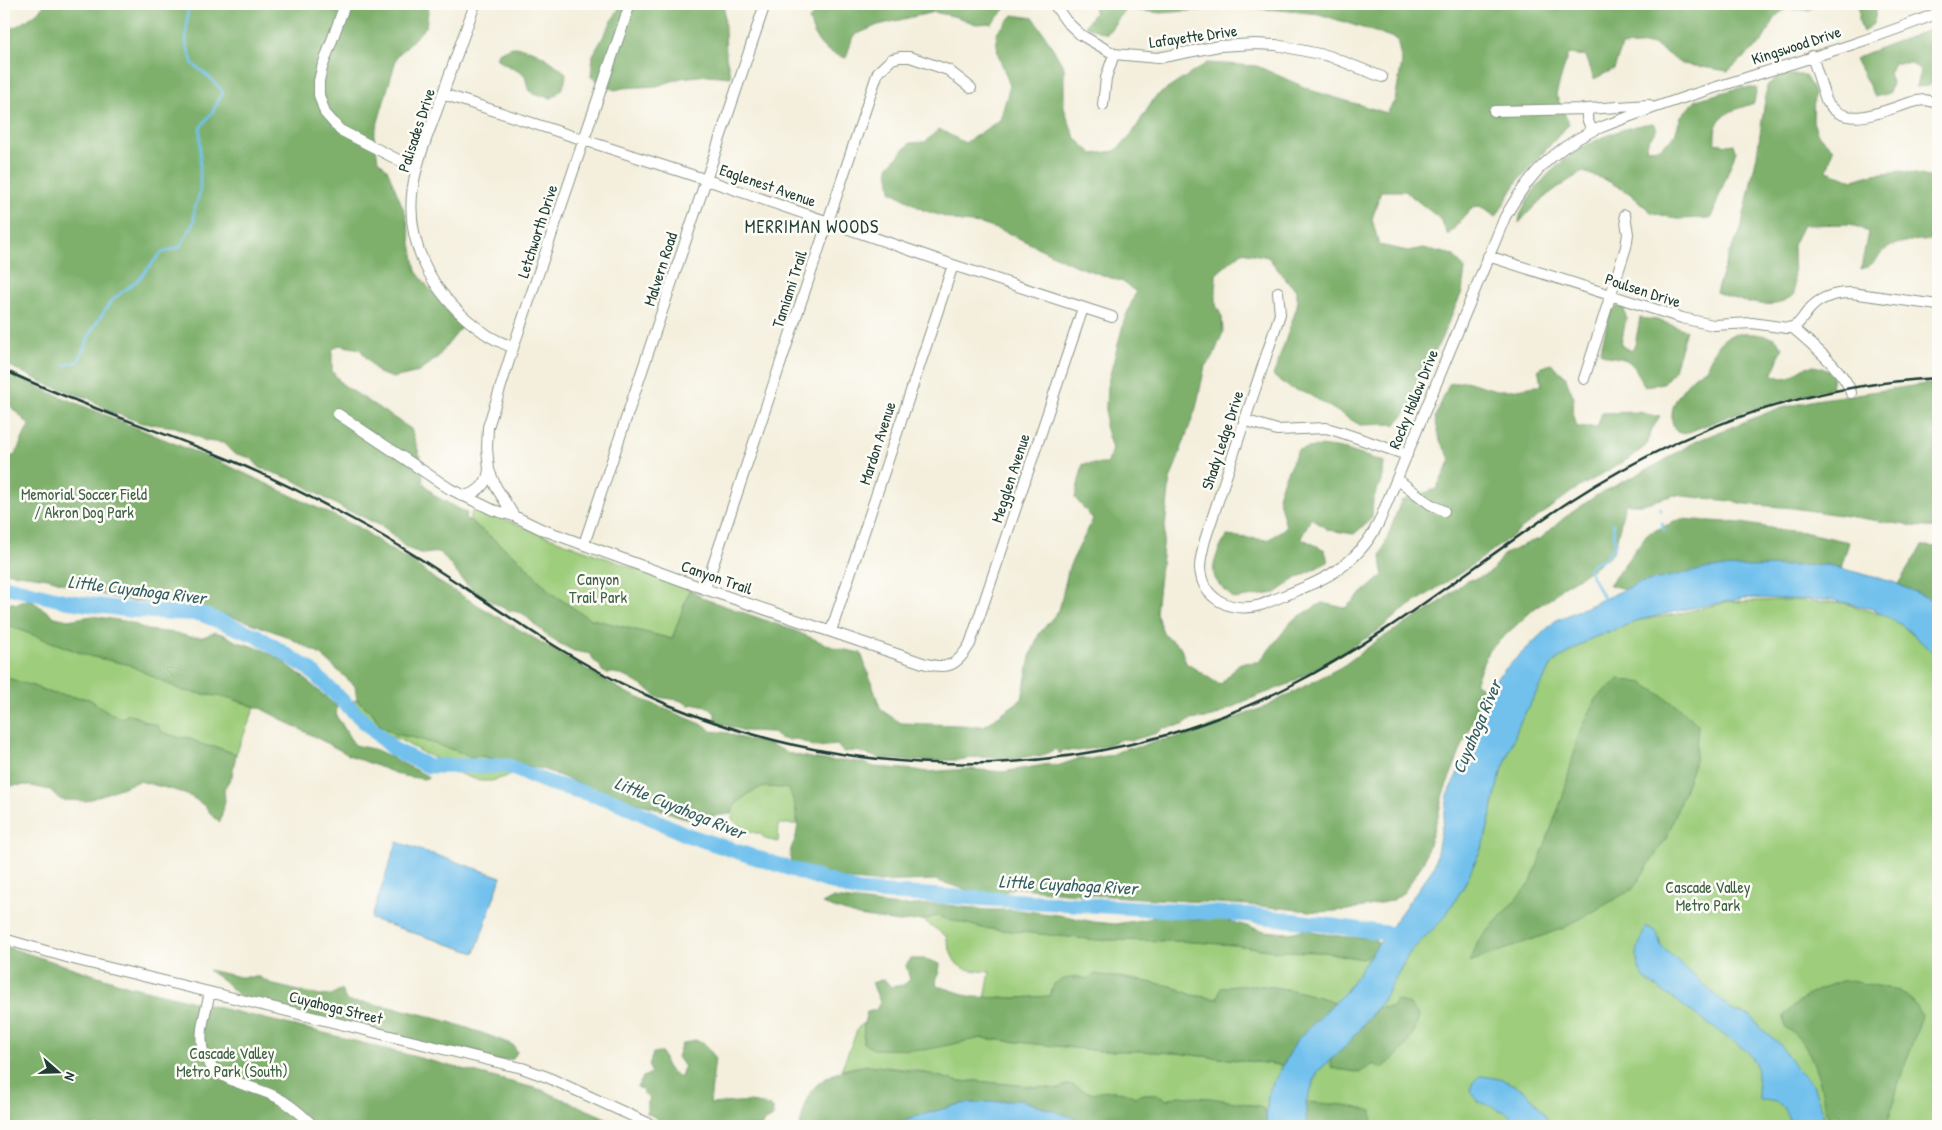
<svg xmlns="http://www.w3.org/2000/svg" width="1942" height="1130" font-family="'Patrick Hand',sans-serif">
<style>
.green{fill:#9ecd7c;stroke:#5e8558}
.forest{fill:#7eb06c;stroke:#4e7650}
.water{fill:#72c1ed;stroke:#487f90}
.lines{fill:none;stroke-linecap:round;stroke-linejoin:round}
.stream{stroke:#72c1ed;stroke-width:2.5}
.river{stroke:#72c1ed;stroke-width:15}
.minor-casing{stroke:#8a9688;stroke-width:12}
.minor{stroke:#fff;stroke-width:10}
.rail{stroke:#1f3d34;stroke-width:2.5}
.labels{text-anchor:middle;stroke-width:5;stroke-linejoin:round;paint-order:stroke}
.street-label{font-size:16px;fill:#1f3d34;stroke:#fdfcf7}
.park-label{font-size:16px;fill:#3f6146;stroke:#fdfcf7}
.neighbourhood-label{font-size:18px;letter-spacing:1px;fill:#1f3d34;stroke:#fdfcf7}
.water-label{font-size:18px;font-style:italic;fill:#345e62;stroke:#fdfcf7}
</style>
<rect width="100%" height="100%" fill="#fdfcf7"/>
<filter id="ink" filterUnits="userSpaceOnUse"><feTurbulence type="fractalNoise" baseFrequency=".02" numOctaves="2"/><feDisplacementMap in="SourceGraphic" scale="10" xChannelSelector="R" yChannelSelector="G"/><feConvolveMatrix kernelMatrix="1 2 1 2 8 2 1 2 1" color-interpolation-filters="sRGB"/></filter>
<filter id="wash" filterUnits="userSpaceOnUse"><feTurbulence type="fractalNoise" baseFrequency=".0096" numOctaves="4" result="noise"/><feDisplacementMap in="SourceGraphic" scale="20" xChannelSelector="R" yChannelSelector="G"/><feGaussianBlur stdDeviation="1.12" result="paint"/><feColorMatrix in="noise" values="0 0 0 0 0 0 0 0 0 0 0 0 0 0 0 0 0 1.4 0 .05"/><feComposite in="paint" operator="in"/></filter>
<g filter="url(#wash)">
<rect width="100%" height="100%" fill="#f4efdd"/>
<!-- green -->
<path class="green" d="M474,507l67,27 149,55 -18,50 -84,-21 -37,-25 -30,-32 -52,-41z
M1922,546l16,1v579h-632v-24l12,-31 28,-25 37,-46 27,-48 34,-34 20,-32 21,-46 14,-61 21,-57 33,-59 37,-24 50,-19 38,-6 49,-12 58,-2 59,3 36,11z
M4,624l85,32 38,8 56,27 47,7 25,9 -19,47 -20,-7 -10,-1 -20,-9 -6,1 -19,-6 -4,-7c-10,-2 -18,-7 -28,-11l-7,4 -12,-5 -21,-14 -39,-6 -11,-5 -35,-11z
M357,700l15,12 8,13 15,9 24,5 38,12 12,6 12,-1 49,11 -12,6 -26,8h-11l-13,-4 -10,-4 -13,-11 -20,-8 -25,-14 -18,-6 -33,-33z
M767,787l23,2 5,16 2,19h-18l-1,18 -13,-3 -4,-5 -13,-3 -8,-4 -8,-8 1,-12 21,-18z
M936,916l47,12 115,12 82,1 55,4 40,6 49,1 38,7 11,-7 -27,39 -11,11c-37,-12 -75,-21 -114,-14l-4,11 -25,-4 -21,-9 -51,-9 -33,2 -12,-3 -24,20 -33,2h-33l5,-26c-34,-3 -35,-3 -44,-36l-23,-16z
M864,1023l-1,20h90l28,-5 121,13h36l37,2 108,12 -15,28 -2,24 -2,-8c-31,-6 -65,-16 -97,-9 -12,-8 -18,-8 -32,-3 -19,-8 -29,-1 -47,-5 -13,-2 -13,-13 -29,-3l-83,-8 -17,1 -45,-12 -47,-5 -26,5 17,-42z"/>
<!-- forest -->
<path class="forest" d="M45,4h384l-3,23 -29,29 -23,80 4,24 9,9 19,46 10,56 12,16 36,37 -27,34 -18,14 -26,6 -15,-5 -18,-24 -21,-4 -7,5v21l10,13 69,45 11,33 1,20 12,14 32,17 -2,6 4,1 52,41 30,32 37,25 84,21 18,-50 12,9 91,32 42,18 26,5 20,57 20,13 83,3 38,-27 8,-42 9,-23 20,-24 10,-43 24,-48 -18,-21 8,-34h24l5,-15 -7,-23 2,-40 17,-65 12,-29 -13,-10 -47,-16 -70,-34 -25,-8 -20,-2 -38,-12 -32,-19 -3,-24 22,-24 15,-1 14,-13 26,14 35,-23 10,-34 -12,-32 -2,-20 17,-19 21,3 17,27 13,23v40l11,30 18,16 22,-3 15,-14 25,-40 52,-34 50,3 56,25 74,22 8,-13 7,-37 -5,-24 -78,-25 -39,-4 -40,-3 -79,6 -35,-4 -19,25 -22,-8 10,-14 -1,-8h723l-8,6 -16,-1 -4,-2 -12,8 -16,28 -33,28 -46,-7 -29,-20 -31,2 -8,23 -20,10 -8,-23 -18,-2 -12,41 13,29 -52,58 -21,35 -16,-11 -7,1 -25,28 -8,-16 -35,-28h-24l-9,28 7,26 29,6 15,-3 30,7 12,14 -3,23 -51,114 -15,18 -36,1 -52,-31 -18,-6 -17,-12 24,-69v-16l-10,-10 -19,-24 -26,-5 -26,22v31l6,12 1,15 -10,25 -8,9 -9,42 -26,72 -14,133 8,22 16,11 6,17 34,22 20,-22 19,-1 34,-42 29,-17 23,5 38,-33 -2,-20 20,-54 35,-12 15,-29 -11,-19 -5,-23 14,-34 17,-3 30,9h15l31,-5 -4,-16 13,-5 14,12 9,22 -2,11 5,18h20l5,-14 37,-1 21,5 -8,12 -5,16 -14,11 -60,35 -99,73 -75,49 -21,18 -89,53 -44,17 -32,16 -23,3 -6,5 -21,3 -6,5 -24,7 -11,-1 -17,7 -26,5 -16,-1 -3,4 -5,-5 -15,8 -9,-1 -17,3 -34,-2 -22,3 -44,1 -32,-2 -26,-8 -13,1 -6,-7 -21,2 -20,-8 -9,1 -8,-2 -7,-6 -27,-1 -27,-8 -3,-5v-5l-9,-7 -9,-2 -8,1 -10,-5 -22,-3 -8,-7 -20,-12 -14,-5h-9l-4,-2 -2,-5 -7,-6 -2,-6 -17,-3 -23,-12 -29,-26 -15,-3 -27,-15 -15,-12 -25,-31 -17,2 -17,-6 -21,-20 -32,-16 -6,-1 -53,-31 -34,-12 -9,-10 -18,-5 -10,-10 -17,-2 -30,-14 -34,-4 -30,-11 -24,-14 -40,-13 -44,-22v-330c14,-8 32,-16 41,-29z
M620,4h104l2,53 5,20 -24,-2 -26,3 -24,8 -34,2 -8,2 -24,-13 2,-22 25,-45z
M827,4h180v3l-15,16 -16,1 -19,-7 -23,-5 -56,13 -25,11 -7,22c-24,-7 -30,-15 -37,-39z
M1858,4h19l-3,19 -11,9c-7,-14 -2,-15 -5,-28z
M1938,26v52l-9,8 -13,1 4,-16 -9,-8h-17l-5,10 3,9 -3,11 -14,4 -20,-38c27,-14 56,-21 83,-33z
M512,47c21,0 38,13 54,26 0,12 -5,18 -14,25 -20,-4 -23,-1 -27,-23 -10,-6 -21,-10 -29,-17l2,-5z
M1779,75h26l9,17 -1,29 4,12 16,16 -6,22 26,9 21,-6 28,-3 36,8v62c-12,-3 -40,0 -50,7 -12,8 -10,16 -27,21l7,-37 -17,-8 -48,1 -10,20 1,50c-4,2 -9,6 -14,8 -16,5 -49,-4 -64,-11l13,-39 11,-20 17,-78 10,-69z
M1739,88h18l-3,15c-24,9 -41,10 -39,40l13,2 6,-1 2,7 -25,67 -35,1 -25,-7 -22,-19 -23,-13 -23,-8c-26,15 -44,27 -64,51 1,-12 6,-18 12,-28 27,-39 75,-66 122,-72l4,6 -9,12 -2,8 14,-1 15,-13 6,-19 15,-16z
M1618,306l6,1 2,11 -5,27 11,6 3,-6 5,-27 17,2 29,10 -13,43 -10,10 -19,3c-4,-8 -9,-22 -18,-26 -9,-4 -16,-1 -26,-8l10,-39z
M1756,334l19,4 8,9 -11,27c4,2 9,4 12,4 10,-1 14,-8 22,-11 9,-3 21,2 27,8l-2,13 -102,28 -45,18 -7,-2c-4,-6 -6,-11 -5,-18 0,-16 21,-40 34,-45 5,-12 11,-30 26,-34 7,-2 16,-1 24,-1z
M4,369l43,22 182,75 131,62 31,22 22,12 24,19 190,112 79,33 5,5 17,2 9,4 34,8 21,9 18,4 21,3h20l13,2 10,4 43,3 9,2 43,-3 34,3 46,-8 8,2 24,-8 8,1 22,-4 16,-7 12,-1 16,-6 32,-5 78,-29 78,-41 35,-26 55,-32 34,-28 9,-1 15,-7 12,-17 27,-13 10,-3 24,-21 33,-23 63,-32 34,-21 80,-32 41,-10 111,-16h12v144l-25,-2 -120,-18 -48,-4 -14,-3 -57,-6 -31,9h-18l-9,39 -4,11 -20,15 -30,18 -9,10 -18,11 -47,43 -13,32 10,7 -42,104 -5,22 -15,47 -19,29 -11,8 -24,6 -21,4 -28,2 -72,-7 -183,-12 -50,-6 -12,6 -20,2 -48,-15 -62,2 -30,-3 -30,-5 -22,-10c-3,-20 4,-17 6,-33 3,-15 -3,-29 -8,-42 -20,-2 -29,-5 -46,9 -6,5 -10,8 -12,16l-43,5 -35,-12 -37,-9 -71,-28 -64,-14 -12,1 -12,-6 -38,-12 -24,-5 -15,-9 -8,-13 -15,-12 -2,-14 -34,-31 -33,-18 -39,-15 -66,-19 -53,-2 -31,-7 -51,-16 -44,-6v-112l11,-5 14,-30 -25,-25z
M1320,446l23,3 41,13 -1,15 -10,22 -1,19 -18,16 -26,-4 -17,-12 -10,20 24,12 3,12 -31,16 -21,15 -42,6c-6,-6 -16,-14 -19,-21 -5,-14 5,-31 12,-42l41,4 18,-13 -8,-31 6,-17 14,-29z
M1681,519l60,4 42,7 20,2 46,10 -8,26 -13,-3 -189,18 -14,6 -16,-4 38,-51z
M1922,546l16,1v56l-40,-19z
M29,599l26,18 13,3 24,-4 38,6 17,8 29,3 14,4h13l12,-5 10,3 10,6 26,8 20,11 21,16 35,31 -1,9c8,9 11,20 19,29l22,5 52,27 -5,2 -21,-3 -52,-20 -91,-48 -30,-10 -47,-7 -56,-27 -38,-8 -85,-32v-23l13,3z
M4,677l35,11 11,5 39,6 21,14 12,5 7,-4c10,4 18,9 28,11l4,7 19,6 6,-1 20,9 10,1 20,7 -4,22 -8,13 1,12 -5,21 -7,-5 -7,-10 -14,-10 -18,-7 -35,-9 -53,20 -25,-1 -11,-10 -23,-5 -23,1z
M1619,679l24,4 33,22 22,20 -3,36 -27,74 -35,54 -69,39 -94,34 8,-20 53,-60 32,-86 15,-59 18,-39z
M833,898l65,8 39,-2 50,6h31l47,6 29,6 21,2 33,-5 10,-4h15l23,5 18,-3 51,14 24,2 17,-4 10,4 31,4 28,1 3,6 -5,8 -10,7 -39,-7 -49,-1 -40,-6 -55,-4 -82,-1 -115,-12 -47,-12 -13,4 -24,2 -41,-6 -36,-12z
M4,946l125,40 203,49 210,55 82,36h-620z
M911,959h15l14,5c0,8 -4,13 -4,21l36,12 46,1 32,-2 4,-12c12,-7 19,-8 33,-5l7,-5 59,9 18,3 21,9 25,4 4,-11c39,-7 77,2 114,14l-38,38 -14,25 -108,-12 -37,-2h-36l-121,-13 -56,12 -52,-1 -10,-6 1,-20 3,-11 9,-2 4,-8 -8,-19 12,-4 7,8 12,-2 7,-5 -4,-15z
M208,970l32,7h19l15,8 46,11 11,-1 11,-5c4,16 9,11 23,13 51,7 101,23 148,42l4,7 -4,7 -16,2 -253,-61 -21,-20z
M1845,980l54,10 12,10 11,16 -24,69 -11,41h-57c-9,-34 -12,-79 -45,-99l-1,-12c22,-21 33,-26 61,-35z
M1396,1000l14,5 9,11c-5,24 -18,38 -38,53l-7,-5 -15,9c-9,-3 -18,-2 -27,-5l-2,-8 16,-14 32,-39 14,1z
M694,1040l9,2 12,15 -5,47c24,-1 40,-6 63,4v9l-9,5 -2,4h-92l-23,-13v-9l3,-5 -6,-5 -2,-5 -5,-2 6,-10 8,-4 -2,-7 4,-13h9c4,13 6,19 19,24l3,-10 -7,-10 5,-13z
M869,1065l62,9 28,8 17,-1 83,8c16,-10 16,1 29,3 7,2 14,-1 20,-1 10,-1 19,2 27,6 13,-5 20,-5 32,3l11,-4 33,2 48,8 5,3 2,8v9h-175l-11,-6 -59,-20 -61,4 -60,17 -6,5h-94c2,-8 4,-18 7,-26 9,-25 39,-31 62,-35z
M1306,1102l39,3 27,6v15h-66z"/>
<!-- water -->
<path class="water" d="M1828,565l65,17 44,20 1,1v54l-35,-31 -30,-17 -40,-9 -88,-2 -64,12 -41,10 -50,19 -37,24 -33,59 -21,57 -14,61 -21,46 -20,32 -34,34 -27,48 -37,46 -28,25 -12,31v24h-40l2,-33 29,-53 49,-49 33,-48 55,-76 15,-76 25,-51 23,-63 58,-56 84,-38 71,-15z
M397,842l104,35 -26,76 -104,-34z
M1646,926l11,6 4,14 72,65 18,5 9,12 19,15 17,25 17,17 13,36 -1,5h-33c-8,-21 -9,-25 -33,-26l-3,-37 -8,-11 -103,-73c-14,-21 -7,-31 1,-53z
M1480,1076c37,3 54,18 71,50h-29l-17,-14 -27,-11 -8,-11 3,-8z
M1021,1100l59,20 11,6h-197l6,-5 60,-17z"/>
<g class="lines">
<!-- stream -->
<path class="stream" d="M65,366l5,-3 8,-1 14,-32 19,-29 28,-22 22,-26 19,-6 14,-25v-11l6,-19v-64l13,-17 10,-19 -13,-14 -17,-14 -7,-21 2,-39
M1660,508l1,3
M1662,523l2,7
M1605,601l-17,-32 4,-5 12,-5 11,-14 -2,-22"/>
<!-- river -->
<path class="river" d="M4,586l61,15 64,9 72,4 56,22 51,32 85,81 35,17h80l41,17 66,18 72,34 171,56 394,24 141,19"/>
</g>
</g>
<g filter="url(#ink)">
<g class="lines">
<defs>
<path id="minor" d="M345,4l-23,64 -3,13v14l6,18 15,17 76,39
M475,4c-12,34 -25,69 -37,103 -7,20 -16,40 -21,61 -19,67 13,128 69,166 8,6 18,9 27,14
M1054,4l12,17 15,14 33,19 44,4 61,-12 36,-2 21,1 53,11 53,21
M1812,56l14,44c20,34 62,7 91,1l8,-1 13,3
M443,94l264,86 246,85 159,52
M1103,105l3,-27 8,-24
M1587,109l62,-4
M1494,111l93,-2v9l5,13c113,-46 233,-72 346,-118
M1488,256l194,62 31,7 39,-2 35,5c12,-1 14,-9 21,-17 11,-14 26,-18 43,-18l87,12
M1278,292l2,22 -75,226c-2,9 -5,18 -5,28 2,32 32,45 61,37 50,-21 92,-31 118,-83l126,-305c23,-41 45,-65 87,-86
M1793,328c16,14 53,44 58,65
M1584,379l42,-132 2,-13 -3,-19
M338,414l112,75 43,21 21,6 27,13 164,60 218,74c25,7 34,3 47,-19l113,-336
M1244,420l33,10 49,-2 14,4 67,23
M1397,479l33,25 14,7
M462,496c15,-2 25,-11 27,-26
M514,516l-18,-29 -7,-17 -2,-22 1,-21 25,-79 117,-344
M584,544l181,-540
M705,589l173,-517 14,-13 8,-2h10l38,13 23,18
M831,631l122,-366
M4,939l73,21 445,108 25,9 107,49
M210,993c-4,18 -13,42 -6,61 10,29 51,31 74,44 14,7 25,18 36,28"/>
</defs>
<!-- minor casing -->
<use href="#minor" class="minor-casing"/>
<!-- minor -->
<use href="#minor" class="minor"/>
<!-- rail -->
<path class="rail" d="M4,370c68,32 139,55 209,83 48,19 95,42 141,67 97,52 182,123 281,170 203,97 451,100 653,-3 100,-51 188,-124 282,-186 111,-72 235,-116 368,-123"/>
</g>
</g>
<g class="labels">
<!-- street labels -->
<g class="street-label">
<text transform="translate(1193 36) rotate(-8)" y="6">Lafayette Drive</text>
<text transform="translate(1796 45) rotate(-18)" y="6">Kingswood Drive</text>
<text transform="translate(416 130) rotate(-72)" y="6">Palisades Drive</text>
<text transform="translate(768 185) rotate(19)" y="6">Eaglenest Avenue</text>
<text transform="translate(537 231) rotate(-72)" y="6">Letchworth Drive</text>
<text transform="translate(660 269) rotate(-72)" y="6">Malvern Road</text>
<text transform="translate(789 289) rotate(-72)" y="6">Tamiami Trail</text>
<text transform="translate(1643 290) rotate(18)" y="6">Poulsen Drive</text>
<text transform="translate(1413 399) rotate(-68)" y="6">Rocky Hollow Drive</text>
<text transform="translate(1222 440) rotate(-72)" y="6">Shady Ledge Drive</text>
<text transform="translate(877 443) rotate(-72)" y="6">Mardon Avenue</text>
<text transform="translate(1010 478) rotate(-72)" y="6">Megglen Avenue</text>
<text transform="translate(717 577) rotate(19)" y="6">Canyon Trail</text>
<text transform="translate(336 1007) rotate(14)" y="6">Cuyahoga Street</text>
</g>
<!-- park labels -->
<g class="park-label">
<text x="84" y="500">Memorial Soccer Field<tspan x="84" dy="18">/ Akron Dog Park</tspan></text>
<text x="598" y="585">Canyon<tspan x="598" dy="18">Trail Park</tspan></text>
<text x="1708" y="893">Cascade Valley<tspan x="1708" dy="18">Metro Park</tspan></text>
<text x="232" y="1059">Cascade Valley<tspan x="232" dy="18">Metro Park (South)</tspan></text>
</g>
<!-- neighbourhood labels -->
<g class="neighbourhood-label">
<text x="812" y="233">MERRIMAN WOODS</text>
</g>
<!-- water labels -->
<g class="water-label">
<text transform="translate(137 590) rotate(7)" y="6">Little Cuyahoga River</text>
<text transform="translate(1477 727) rotate(-67)" y="6">Cuyahoga River</text>
<text transform="translate(680 808) rotate(22)" y="6">Little Cuyahoga River</text>
<text transform="translate(1068 885) rotate(3)" y="6">Little Cuyahoga River</text>
</g>
</g>
<!-- margin -->
<rect width="1942" height="1130" fill="none" stroke="#fdfcf7" stroke-width="20"/>
<!-- north arrow -->
<g transform="translate(58 1072) rotate(110)" stroke="#fdfcf7" stroke-width="4" paint-order="stroke">
<path d="M0-4L9 19L0 12L-9 19Z" fill="#1f3d34"/>
<text y="-8" font-size="14" font-weight="bold" text-anchor="middle" fill="#1f3d34">N</text>
</g>
</svg>
